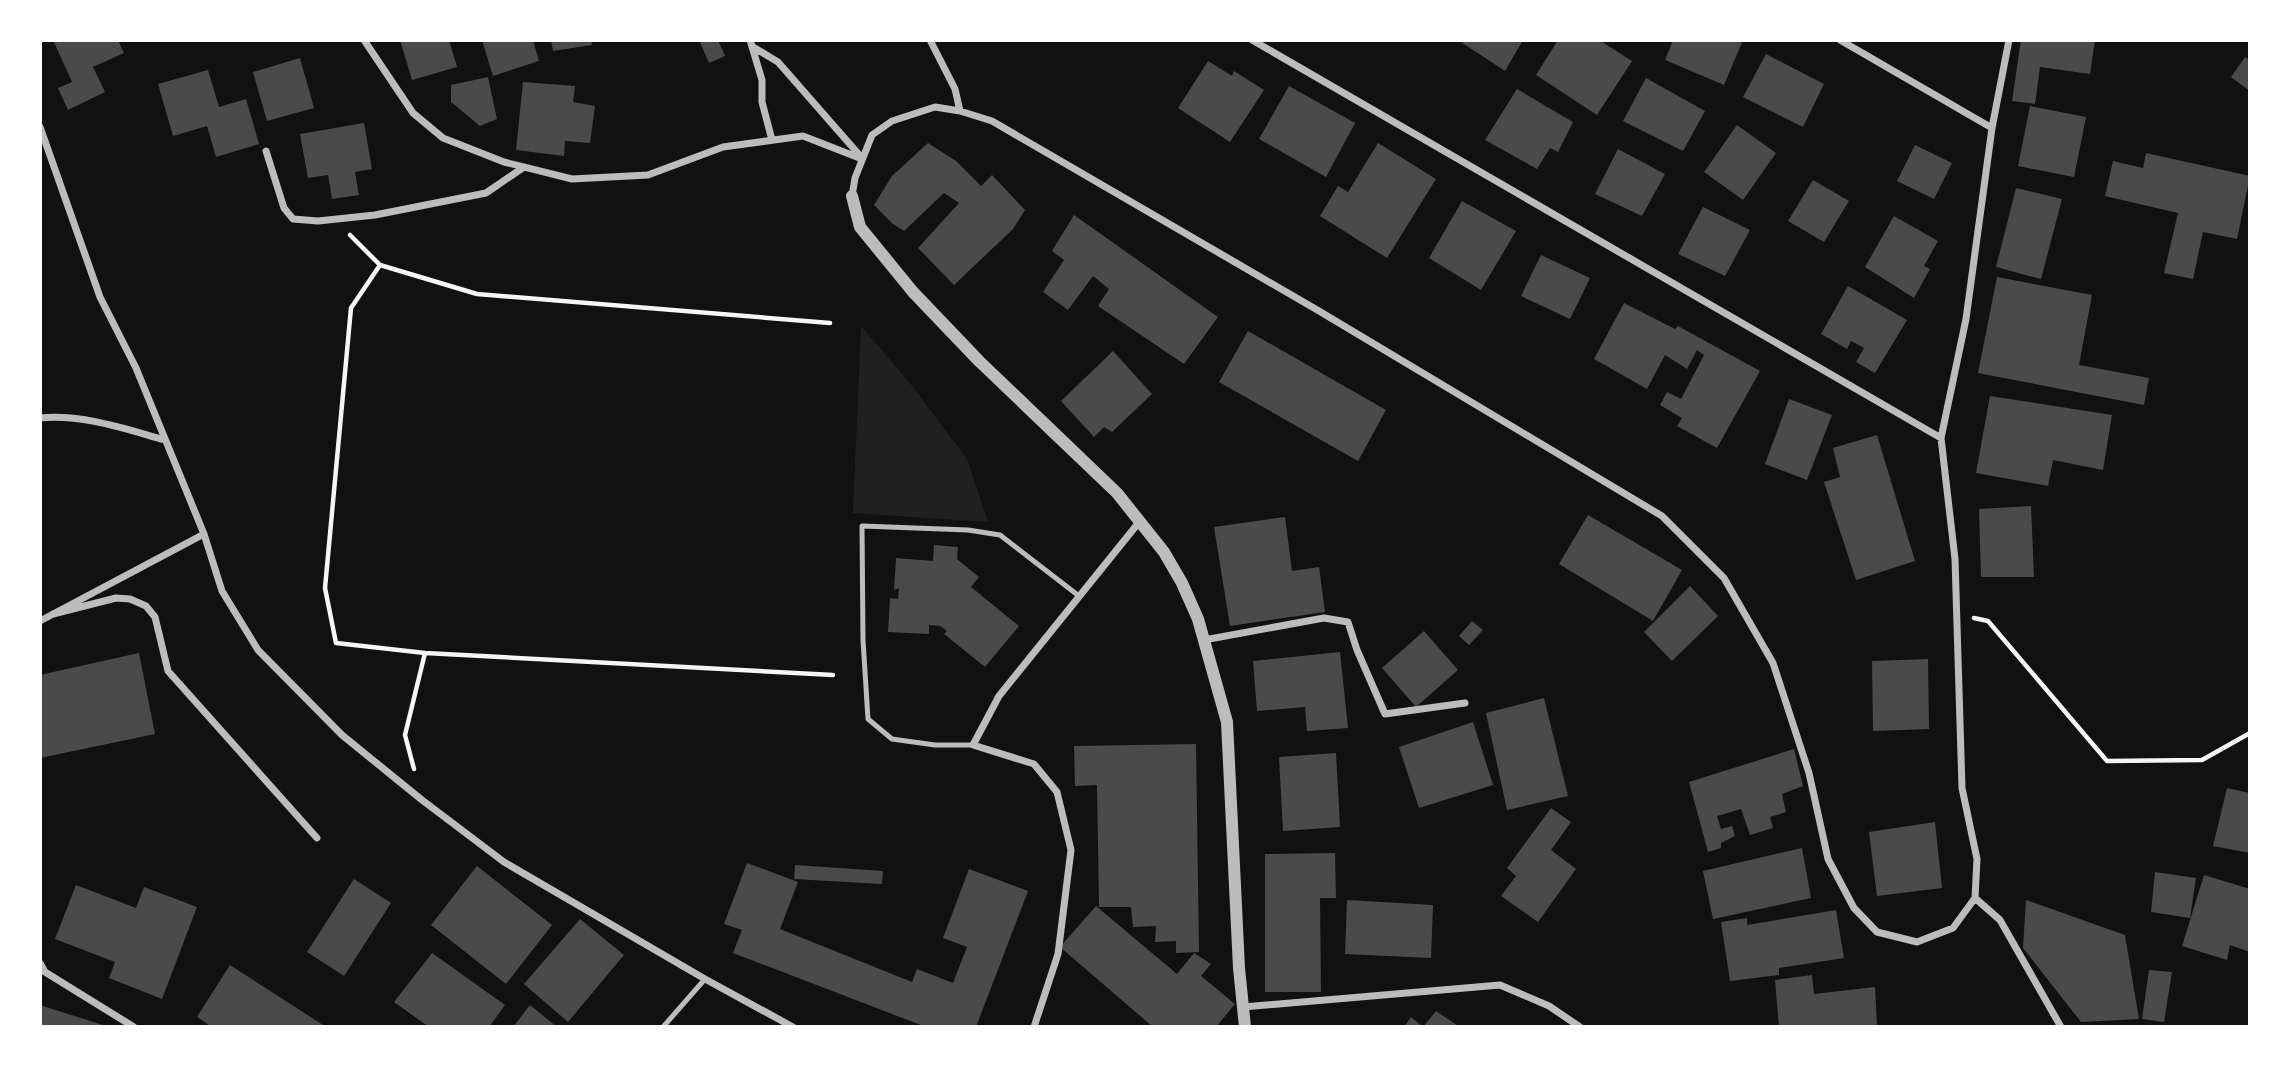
<svg xmlns="http://www.w3.org/2000/svg" width="2290" height="1067" font-family="Signika,sans-serif">
<style>
.green{fill:#202020}
.building{fill:#4a4a4a}
.lines{fill:none;stroke-linecap:round;stroke-linejoin:round}
.path{stroke:#f5f5f5;stroke-width:4.5}
.service{stroke:#bcbcbc;stroke-width:5}
.minor{stroke:#bcbcbc;stroke-width:7}
.tertiary{stroke:#bcbcbc;stroke-width:12}
</style>
<rect width="100%" height="100%" fill="#111"/>
<!-- green -->
<path class="green" d="M861,326l48,56 58,77 21,63 -135,-9z"/>
<!-- building -->
<path class="building" d="M53,40h65l6,13 -31,14 12,25 -37,18 -10,-22 14,-6z
M400,40h49l8,27 -45,13z
M482,40h51l6,21 -46,15z
M551,40h40l1,5 -39,6z
M699,40h19l7,16 -16,7z
M1458,40h65l-18,31z
M1558,40h41l33,21 -35,54 -61,-40z
M1673,40h70l-19,45 -59,-25z
M2021,40h74l-5,34 -50,-7 -5,37 -23,-3z
M1766,54l58,30 -21,43 -60,-30z
M2245,57l5,3v31l-19,-14z
M300,58l14,50 -47,13 -14,-49z
M1208,61l24,15 2,-5 30,19 -34,52 -52,-34z
M208,70l11,37 27,-8 13,45 -43,13 -9,-31 -34,10 -15,-52z
M488,77l9,42 -17,7 -29,-24v-17z
M1646,78l59,33 -22,40 -60,-30z
M523,82l52,4 -2,16 22,4 -5,37 -25,-2 -1,15 -48,-6z
M1289,86l66,37 -29,54 -67,-38z
M1517,89l56,33 -15,30 -8,-4 -13,21 -52,-29z
M2030,106l56,11 -12,60 -56,-11z
M364,123l8,46 -17,3 4,23 -27,4 -4,-24 -20,3 -8,-44z
M1737,125l39,28 -33,47 -39,-28z
M928,143l28,18 25,25 11,-11 33,35 -12,19 -59,56 -36,-37 41,-45 -15,-10 -40,38 -11,-7 -19,-19 18,-29z
M1378,143l58,36 -49,79 -67,-42 18,-30 10,6z
M1915,145l37,18 -18,36 -37,-18z
M1618,149l47,25 -23,42 -47,-22z
M2146,153l104,23 -13,63 -34,-7 -10,47 -29,-6 14,-60 -73,-17 8,-35 30,7z
M1813,180l36,21 -25,41 -36,-21z
M2016,188l46,11 -21,80 -45,-12z
M1462,201l54,30 -35,59 -52,-32z
M1703,207l47,23 -25,46 -47,-22z
M1074,215l144,102 -34,47 -86,-58 11,-17 -16,-13 -25,34 -25,-18 21,-32 -12,-9z
M1894,216l44,25 -14,25 6,3 -16,29 -49,-31z
M1541,255l49,23 -20,41 -49,-23z
M1997,277l95,18 -13,70 70,13 -5,27 -166,-32z
M1848,286l59,34 -32,53 -19,-11 8,-14 -13,-7 -4,8 -26,-15z
M1624,303l51,26 3,-3 82,45 -43,77 -40,-22 5,-8 -22,-13 7,-13 14,7 23,-44 -7,-5 -10,19 -22,-14 -18,34 -53,-30z
M1248,331l138,79 -28,51 -139,-79z
M1113,351l39,43 -40,38 -8,-5 -10,10 -33,-36z
M1990,396l122,19 -9,55 -50,-10 -5,26 -72,-13z
M1789,399l43,16 -25,65 -42,-16z
M1877,435l38,126 -59,19 -32,-98 16,-5 -7,-29z
M2031,506l3,71h-53l-2,-68z
M1588,515l94,55 -29,51 -94,-57z
M1285,517l7,54 27,-4 6,45 -95,14 -16,-99z
M934,545l24,2 -1,12 22,18 -8,10 48,39 -34,41 -41,-33 3,-3 -7,-5 -11,-1v9l-41,-2 2,-34 8,1 1,-11 -5,2 2,-32 37,3z
M1690,586l28,30 -46,45 -28,-29z
M1472,621l11,9 -14,15 -10,-9z
M1424,631l34,39 -42,37 -34,-39z
M1340,652l8,76 -41,3 -2,-24 -48,4 -4,-50z
M139,653l16,81 -115,24v-83z
M1928,659l1,70 -56,2 -1,-70z
M1544,698l24,98 -61,14 -21,-97z
M1473,722l20,63 -74,23 -20,-61z
M1196,744l3,208 -23,1v-12l-21,1 1,-16 -23,1 -2,-20h-32l-2,-122 -22,1 -1,-40z
M1794,749l9,37 -21,8 4,18 -16,5 3,11 -23,7 -9,-26 -24,7 4,13 11,-3 3,10 -14,7v5l-13,4 -19,-70z
M1336,753l4,74 -57,4 -4,-74z
M2227,788l23,5v60l-37,-7z
M1551,808l20,14 -20,28 25,19 -38,53 -37,-26 15,-20 -9,-8z
M1935,822l7,66 -65,8 -8,-64z
M1802,848l9,50 -98,21 -10,-48z
M1335,853l1,45h-16l1,94h-56v-138z
M747,863l51,19 -18,47 132,53 5,-13 36,14 14,-36 -24,-9 26,-69 59,22 -52,136h-50l-193,-74 9,-23 -18,-6z
M795,865l88,6 -1,13 -88,-5z
M477,866l75,59 -46,59 -75,-59z
M2155,872l41,6 -6,40 -39,-6z
M2204,875l46,14v63l-20,-7 -3,15 -45,-14z
M354,879l37,24 -47,73 -37,-24z
M76,885l60,23 8,-21 53,20 -35,92 -53,-21 6,-16 -60,-23z
M1347,900l86,5 -2,53 -86,-4z
M2026,900l99,35 14,84 -58,3 -58,-74z
M1096,906l81,68 17,-21 17,11 -10,12 34,28 -19,23h-63l-93,-80z
M1836,910l8,48 -65,10v7l-49,6 -9,-59 26,-4v7z
M580,919l44,36 -56,67 -44,-38z
M432,953l73,52 -16,22h-60l-35,-25z
M230,965l96,62h-114l-15,-10z
M2149,970l23,2 -8,50 -22,-3z
M1812,975l2,19 61,-7 2,40h-98l-4,-47z
M40,1005l66,21v1h-66z
M530,1005l27,22h-44z
M1436,1011l24,16h-56l7,-10 12,10z"/>
<g class="lines">
<!-- path -->
<path class="path" d="M350,235l30,30 97,29 353,29
M380,265l-29,43 -26,280 11,55 89,10 408,22
M1974,618l14,3 119,140 95,-1 48,-27
M414,769l-9,-34 20,-82"/>
<!-- service -->
<path class="service" d="M973,745h-38l-43,-6 -24,-20 -5,-79 -1,-114 106,4 32,5 79,61
M663,1027l42,-48"/>
<!-- minor -->
<path class="minor" d="M364,40l49,73 30,25 61,24 68,17 76,-4 75,-28 80,-11 59,23
M750,40l12,40v22l10,38
M930,40l25,49 5,22
M1252,40l689,398
M1840,40l152,88
M753,47l25,15 84,96
M40,127l60,170 36,71 68,166 18,57 36,59 84,85 80,65 82,62 201,117 88,48
M266,151l18,57 9,11 25,2 57,-6 111,-22 38,-26
M852,196l3,-18 17,-43 20,-14 43,-14 25,4 32,10 327,190 343,205 62,62 49,85 36,110 19,86 26,49 23,24 40,10 36,-14 22,-30 2,-39 -15,-71 -7,-229 -14,-121 25,-119 26,-191 17,-88
M40,418c43,-4 85,11 125,22
M53,614l63,-16 14,1 16,7 9,11 13,54 149,167
M40,621l164,-87
M1204,640l120,-22 24,4 9,28 28,64 80,-11
M1975,898l25,22 61,107
M40,963l5,9 89,55
M1243,1007l257,-22 49,21 31,21
M1034,1027l24,-73 13,-104 -14,-58 -23,-28 -61,-19 26,-49 141,-175"/>
<!-- tertiary -->
<path class="tertiary" d="M852,196l8,31 53,65 66,69 138,132 47,59 18,31 16,36 29,103 12,246 6,59"/>
</g>
<!-- border -->
<rect width="2290" height="1067" fill="none" stroke="#ffffff" stroke-width="84"/>
</svg>
